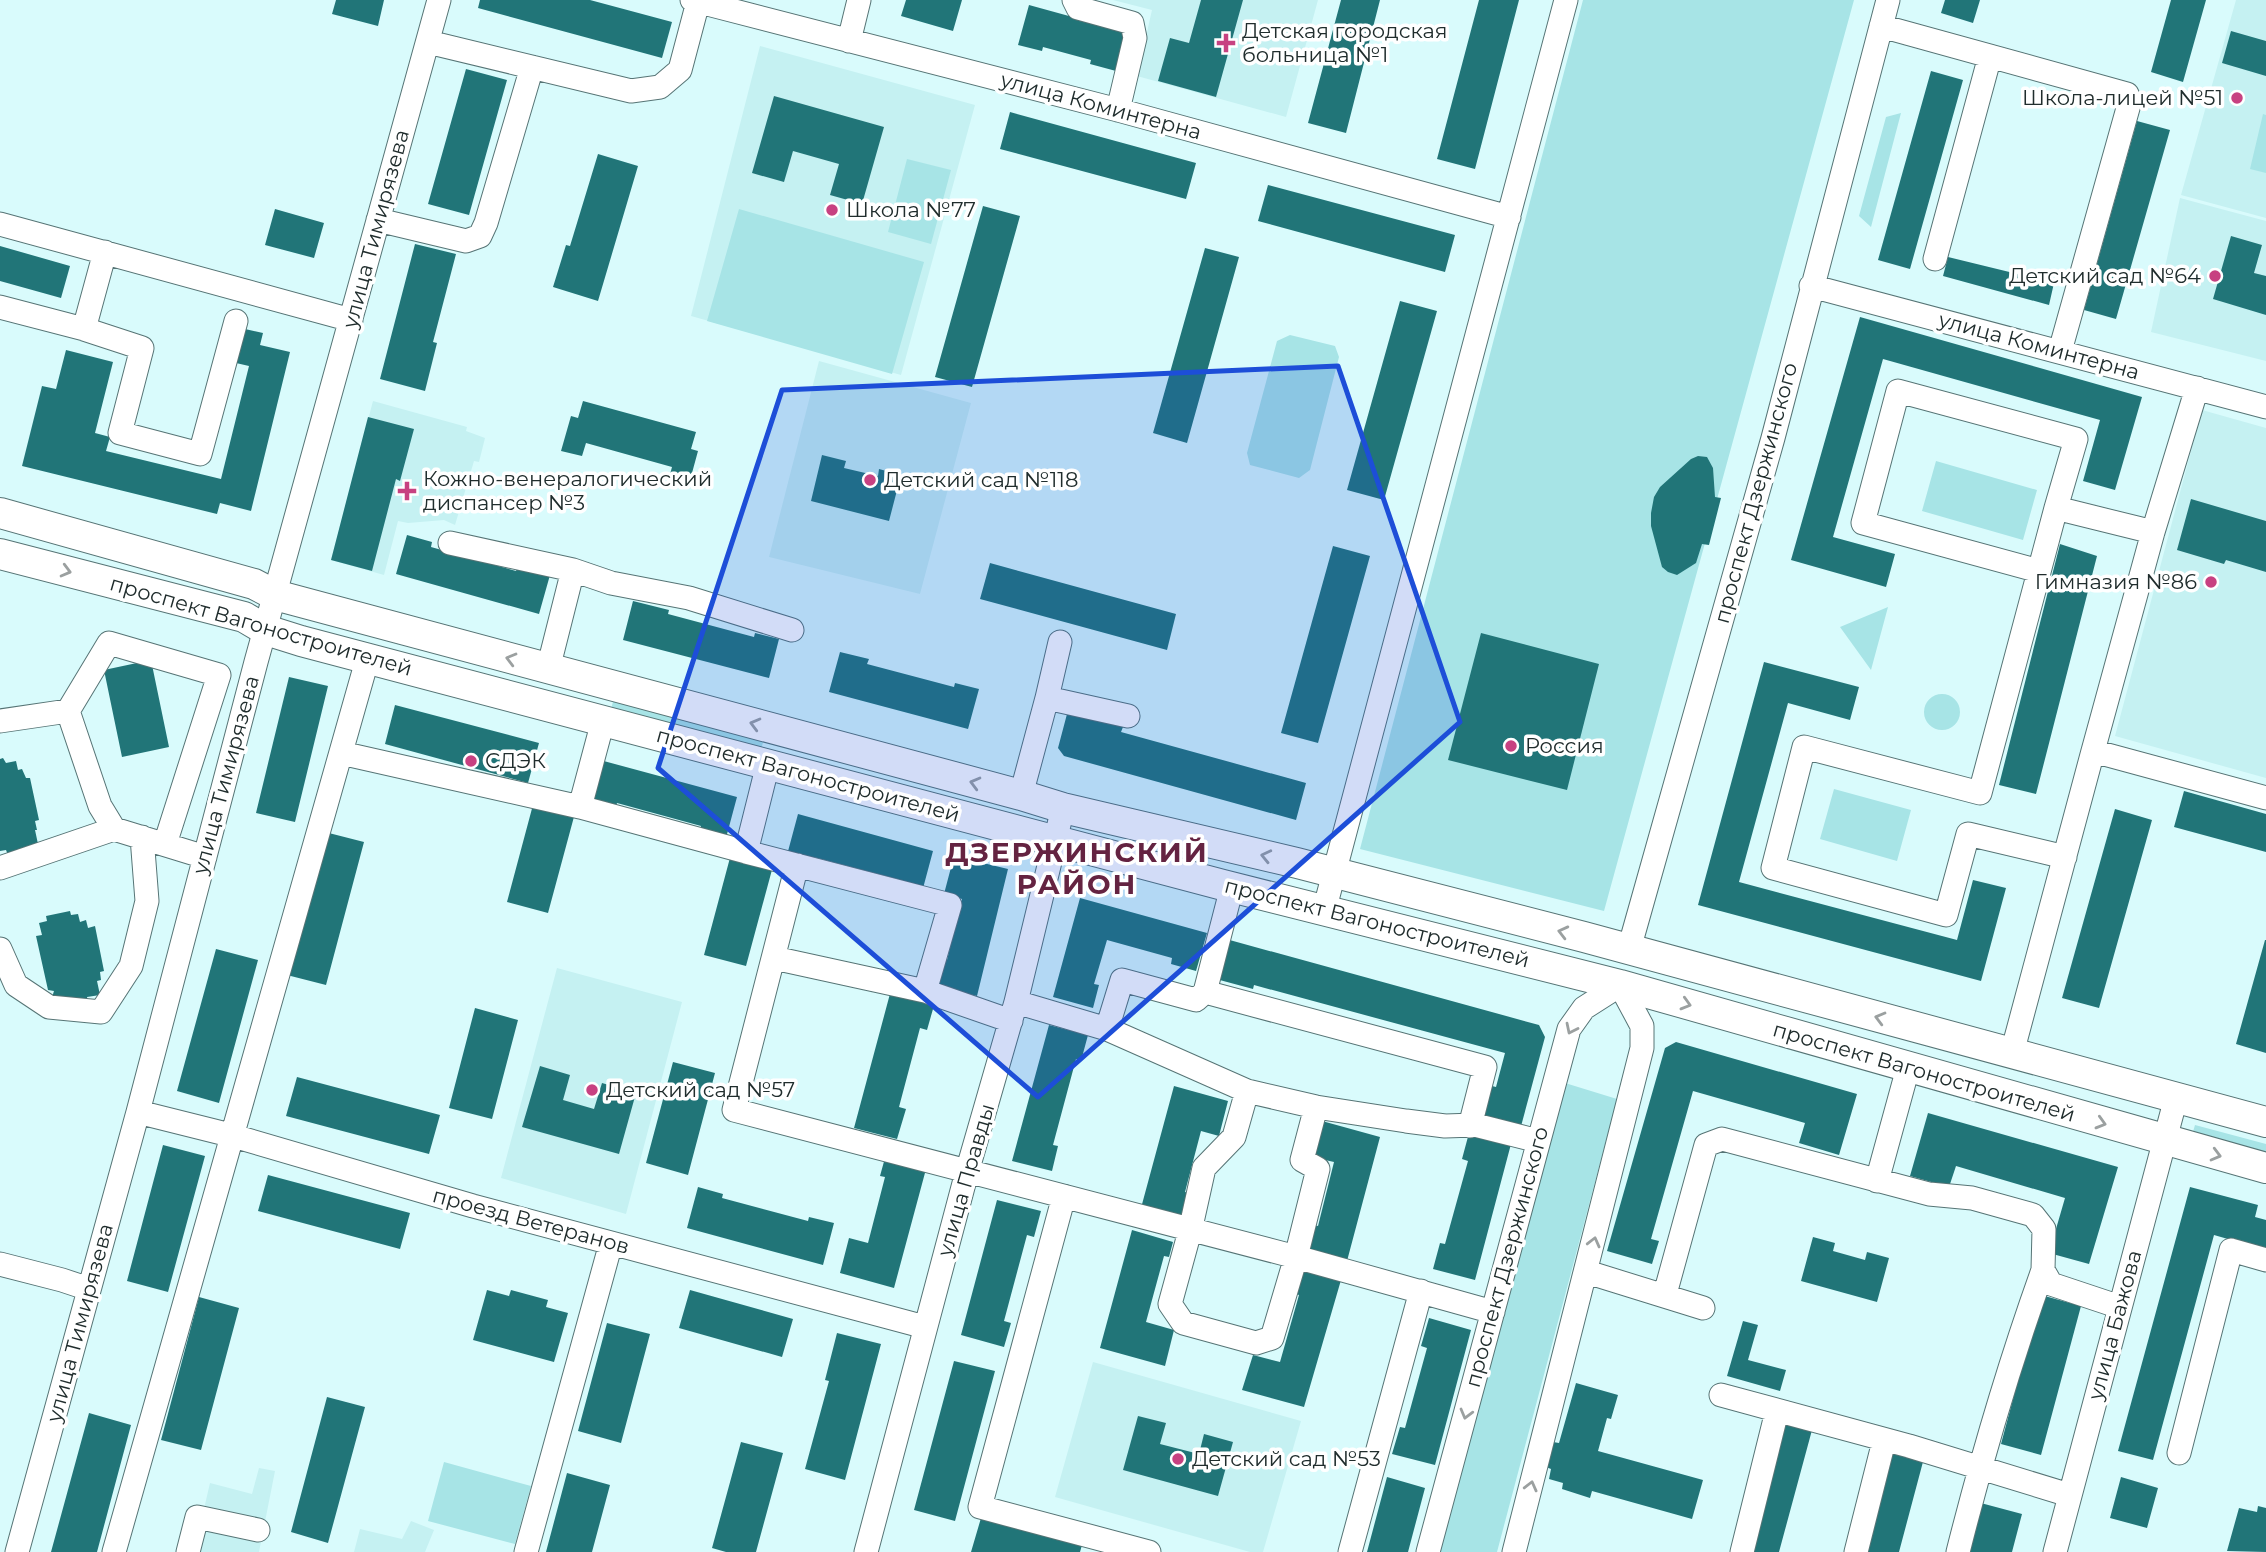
<svg xmlns="http://www.w3.org/2000/svg" width="2266" height="1552" font-family="Montserrat,sans-serif">
<style>
.built{fill:#c5f1f2}
.green{fill:#a7e4e6}
.building{fill:#217578}
.lines{fill:none;stroke-linecap:round;stroke-linejoin:round}
.minor-casing{stroke:#567475;stroke-width:25}
.major-casing{stroke:#567475;stroke-width:32}
.minor{stroke:#fff;stroke-width:23}
.major{stroke:#fff;stroke-width:30}
.oneway{stroke:#9ba0a0}
.marked{fill:#1d4ed8;fill-opacity:0.2;stroke:#1d4ed8;stroke-width:5;stroke-linejoin:round}
.poi-dot{fill:#c74181;stroke:#fff;stroke-width:2.5}
.labels{text-anchor:middle;stroke-width:7;stroke-linejoin:round;paint-order:stroke}
.poi-label{font-size:21px;fill:#202d2d;stroke:#fff;text-anchor:start}
.street-label{font-size:21px;fill:#202d2d;stroke:#fff}
.district-label{font-size:28px;font-weight:bold;letter-spacing:2px;fill:#642341;stroke:#fff}
</style>
<rect width="100%" height="100%" fill="#d9fbfc"/>
<!-- built -->
<path class="built" d="M1113,0h205l-32,117 -149,-41 15,-66z
M2236,0h30v218l-85,-23z
M760,46l215,59 -74,270 -210,-59z
M2180,198l86,23v140l-115,-29z
M819,361l152,42 -51,191 -151,-37z
M373,401l94,26 -1,4 19,7 -6,24 -5,-1 -19,64 -11,-5 -36,3 -10,-2 -14,54 -53,-15z
M2202,410l64,18v350l-151,-42z
M557,968l125,34 -56,212 -125,-36z
M1093,1362l208,59 -38,131h-13l-195,-55z
M259,1468l16,3 -16,81h-65l16,-69 42,11z
M411,1521l23,9 -9,22h-71l6,-23 42,10z"/>
<!-- green -->
<path class="green" d="M1583,0h271l-250,911 -244,-62z
M1901,113l-30,114 -12,-11 27,-99z
M2263,114l3,1v58l-16,-4z
M907,159l44,11 -20,74 -43,-12z
M739,209l185,53 -32,112 -185,-53z
M1290,335l45,11 4,11 -29,113 -11,8 -49,-13 -3,-12 30,-112z
M1936,461l101,29 -14,50 -101,-29z
M1888,607l-17,63 -31,-43z
M1924 712a18 18 0 1 1 36 0a18 18 0 1 1-36 0Z
M614,698l150,41 -4,14 -150,-40z
M1834,789l77,21 -14,51 -77,-22z
M1565,1083l52,16 -120,453h-57z
M2195,1125l71,19v18l-76,-20z
M444,1462l87,24 -16,58 -87,-23z"/>
<!-- building -->
<path class="building" d="M336,0h48l-6,26 -46,-12z
M480,0h110l82,22 -10,36 -184,-50z
M906,0h56l-9,31 -52,-15z
M1201,0h42l-27,97 -58,-16 12,-43 19,5z
M1341,0h39l-34,133 -38,-10z
M1479,0h40l-44,169 -38,-10z
M1945,0h35l-7,23 -32,-10z
M2171,0h35l-23,82 -32,-10z
M1029,5l98,27 -11,39 -26,-7 1,-4 -48,-13 -1,4 -24,-6z
M2231,31l35,10v35l-44,-13z
M466,69l41,11 -38,135 -41,-11z
M1931,71l32,9 -53,189 -32,-9z
M774,96l110,31 -22,77 -32,-9 9,-31 -46,-13 -9,31 -32,-9z
M1010,112l186,51 -10,36 -186,-50z
M2137,121l33,9 -54,189 -32,-9z
M598,154l40,12 -40,135 -45,-14 13,-42 4,1z
M1268,185l187,50 -10,37 -187,-51z
M983,206l37,10 -48,171 -37,-10z
M275,209l49,14 -10,35 -49,-13z
M2231,236l31,9 -8,28 12,3v39l-53,-16z
M415,244l41,10 -23,88 4,1 -12,48 -45,-12z
M0,246l70,20 -9,32 -61,-17z
M1205,248l34,9 -52,186 -34,-10z
M1948,257l106,26 -5,22 -106,-29z
M1400,301l37,10 -53,189 -37,-10z
M1860,317l282,80 -27,93 -32,-9 17,-61 -217,-61 -50,178 62,17 -9,33 -95,-27z
M245,329l18,4 -3,12 30,7 -39,159 -31,-8 -3,11 -195,-48 20,-80 14,3 10,-39 47,12 -18,71 15,4 -4,14 115,28 28,-113 -13,-3z
M583,401l113,31 -5,17 7,2 -9,33 -20,-6 3,-11 -86,-24 -4,13 -21,-5 10,-35 7,2z
M368,417l46,12 -14,52 -4,-2 -24,92 -41,-11z
M822,455l24,6 -2,7 34,8 1,-7 22,6 -12,46 -78,-20z
M1698,456l9,1 6,11 2,29 6,1 -12,47 -7,-1 -6,19 -19,12 -9,-3 -6,-5 -11,-41v-13l3,-16 6,-10 31,-28z
M2191,499l75,22v51l-40,-12 -2,4 -47,-14z
M407,535l25,7 -1,5 85,24 2,-5 32,9 -11,39 -143,-40z
M2060,544l37,12 -61,238 -37,-9z
M1333,546l37,10 -52,187 -37,-10z
M990,563l186,51 -9,36 -187,-51z
M633,601l36,9 -1,4 86,23 1,-4 24,6 -10,39 -146,-38z
M1481,633l118,31 -32,126 -119,-30z
M840,652l29,7 -2,5 87,23 1,-4 24,6 -11,40 -139,-37z
M151,660l18,87 -47,10 -18,-87z
M1764,662l95,25 -9,33 -62,-17 -49,179 218,58 16,-60 33,8 -25,93 -283,-76z
M289,677l39,9 -33,136 -39,-9z
M395,705l144,38 -11,40 -143,-39z
M1072,713l51,14 -2,5 185,51 -10,37 -232,-64 -6,-8 9,-34z
M3,758l3,5 10,-2 2,9 4,-1 4,9h4l9,42 -4,1 2,9h-2l3,14 -13,3 1,4 -18,4 -2,-5 -6,1v-92z
M600,760l137,37 -11,41 -26,-7 1,-5 -84,-23 -2,6 -26,-8z
M2184,791l82,23v38l-92,-25z
M534,801l41,12 -27,100 -41,-11z
M2115,809l37,11 -53,188 -37,-10z
M798,814l135,37 -11,41 -26,-8 1,-5 -84,-22 -1,5 -25,-7z
M321,831l43,11 -38,143 -43,-11z
M731,854l42,12 -27,100 -42,-11z
M954,856l54,13 -31,127 -42,-10 6,-27 6,1 15,-61 -18,-5z
M1080,898l127,35 -11,38 -25,-7 1,-6 -65,-18 -13,44 5,1 -6,23 -40,-11z
M70,911l1,4 7,-1 2,8 6,-2 2,8 7,-2 9,45 -4,1 1,8 -4,1 3,14 -13,2 1,5 -39,5 5,-16 -6,-1 -12,-54 6,-1 -3,-12 8,-2 -1,-5z
M1226,939l313,86 6,12 -25,93 -38,-10 10,-34 4,1 9,-34 -251,-68 -1,4 -37,-10z
M2265,940h1v113l-30,-9z
M216,949l42,11 -39,143 -42,-12z
M891,990l44,12 -8,28 -7,-2 -21,79 7,2 -9,30 -43,-11z
M475,1008l43,12 -26,99 -43,-11z
M1049,1025l39,10 -7,26 -5,-2 -23,86 5,1 -6,25 -40,-10z
M1676,1042l181,52 -18,61 -40,-12 6,-20 -112,-32 -42,148 8,2 -7,23 -45,-13 58,-203z
M673,1062l42,11 -27,102 -42,-12z
M540,1066l30,9 -7,25 31,9 8,-26 34,10 -17,61 -97,-27z
M297,1077l143,38 -11,39 -143,-38z
M1174,1086l54,15 -9,35 -18,-5 -16,61 4,1 -7,26 -41,-11z
M1928,1113l190,54 -29,97 -40,-11 16,-55 -109,-32 -7,21 -39,-11z
M1322,1121l58,16 -33,124 -40,-10 7,-26 4,1 16,-64 -22,-5z
M1469,1133l42,11 -36,136 -42,-11 7,-26 5,1 23,-83 -6,-2z
M163,1145l42,11 -37,136 -41,-11z
M888,1147l41,11 -35,130 -54,-15 9,-35 19,5 17,-66 -5,-1z
M268,1175l142,38 -10,36 -142,-38z
M698,1187l25,7 -1,4 86,23 1,-4 25,6 -11,42 -136,-37z
M2190,1187l68,18 -3,12 11,3v30l-52,-15 -61,225 -35,-9z
M997,1200l44,11 -7,26 -7,-2 -23,86 7,2 -7,24 -43,-12z
M1132,1230l41,12 -4,15 -5,-1 -18,66 28,8 -9,36 -65,-18z
M1813,1237l22,6 -2,8 32,9 2,-8 22,6 -12,44 -76,-21z
M1301,1269l40,11 -37,127 -62,-17 11,-35 27,7 19,-67 -5,-2z
M487,1290l22,6 2,-6 37,10 -2,7 22,6 -14,49 -81,-22z
M690,1290l103,29 -11,38 -103,-29z
M2041,1295l40,11 -40,149 -40,-11z
M199,1297l40,11 -38,142 -40,-10z
M1429,1318l42,12 -36,135 -43,-11 8,-27 5,1 22,-80 -6,-2z
M1743,1321l15,4 -10,35 38,10 -6,21 -53,-15z
M607,1323l43,11 -29,109 -43,-12z
M837,1333l44,11 -36,136 -40,-11 24,-88 -4,-1z
M954,1361l41,10 -40,150 -41,-11z
M1576,1383l42,12 -7,24 -4,-1 -9,33 105,29 -11,39 -100,-28 -2,7 -28,-9 1,-6 -14,-4 2,-10 -5,-2 7,-25 6,1z
M327,1397l38,10 -37,136 -37,-11z
M89,1413l42,12 -34,127h-46z
M1138,1416l28,7 -6,21 39,10 5,-20 29,8 -15,54 -95,-26z
M1781,1422l31,8 -33,122h-32z
M741,1442l42,11 -27,99h-30l-14,-4z
M1894,1450l30,8 -25,94h-32z
M567,1473l43,12 -18,67h-46z
M1387,1477l38,11 -17,64h-41z
M2121,1477l37,11 -11,40 -37,-10z
M1977,1502l45,12 -10,38h-46z
M2258,1506l8,2v44l-39,-1 12,-43 18,4z
M981,1518l101,27 -2,7h-109z"/>
<g class="lines">
<defs>
<path id="minor" d="M692,0l426,110 391,107
M1074,0l4,8 54,15 3,15 -17,72
M1881,26l246,68 3,7 -70,250
M849,41l10,-41
M428,42l203,49 29,-4 20,-17 18,-68
M378,220l88,21 14,-5 6,-13 46,-156
M0,224l351,96
M1935,259l55,-203
M1811,286l455,121
M0,307l84,22 21,-77
M84,329l58,19 -22,85 80,21 36,-133
M2153,532l44,-144
M450,543l123,27 38,13 78,15 103,32
M2039,571l-176,-48 35,-132 178,48 -20,69
M548,669l25,-99
M1047,698l13,-56
M68,711l41,-68 110,32 -54,169
M0,721l68,-10 32,95 14,23 91,28
M341,753l239,54 23,-86
M768,764l-22,88 204,53 -25,86 86,30
M1021,795l26,-97 81,18
M580,807l166,45
M2065,857l-97,-23 -22,81 -173,-47 31,-121 176,46 76,-285 97,24 -60,219
M797,865l-63,245 562,147 197,55
M0,868l114,-39
M1324,911l242,-911
M0,949l16,36 33,22 52,5 30,-46 16,-65 -5,-64
M1629,949l144,-511 115,-438
M774,958l151,33
M1205,992l280,75 -15,59
M1016,1002l91,27 140,62 69,16 90,14 39,5 30,-1 63,16
M1107,1029l15,-49 74,20 9,-8 27,-105
M2012,1053l81,-302 173,47
M1247,1091l-13,46 -30,31 -14,63 -20,73 13,19 73,20 16,-5 24,-81 22,-88 -16,-9 14,-53
M138,1112l92,23 243,71 452,121
M1877,1181l31,-113
M1064,1196l-84,311 169,45
M0,1264l62,16 27,9
M1587,1272l116,36
M1665,1294l41,-149 16,-6 207,55 43,4 61,17 11,14 -1,41 8,14 69,23
M1721,1395l188,51 160,49
M2179,1453l52,-203 35,10
M17,1552l121,-440 118,-450 183,-662
M114,1552l254,-895
M188,1552l9,-35 61,13
M526,1552l85,-309
M866,1552l101,-380 49,-170 47,-194
M1350,1552l71,-261
M1428,1552l141,-523 15,-21 36,-23 22,41v22l-128,504
M1742,1552l35,-141
M1856,1552l28,-111
M1958,1552c24,-95 52,-190 85,-282
M2055,1552l121,-454"/>
<path id="major" d="M0,513l254,71 21,11 746,200 42,13 234,55 287,74 682,185
M0,554l244,63 22,13 35,11 922,244 397,100 646,183"/>
</defs>
<!-- minor casing -->
<use href="#minor" class="minor-casing"/>
<!-- major casing -->
<use href="#major" class="major-casing"/>
<!-- minor -->
<use href="#minor" class="minor"/>
<!-- major -->
<use href="#major" class="major"/>
</g>
<!-- one-way arrows -->
<defs><path id="oneway-chevron" d="M-2-3.5L2.5 0L-2 3.5" fill="none" stroke-width="1.6" stroke-linecap="round" stroke-linejoin="round" transform="scale(1.75)"/></defs>
<g class="oneway">
<use href="#oneway-chevron" transform="translate(66 571) rotate(15)"/>
<use href="#oneway-chevron" transform="translate(511 659) rotate(-165)"/>
<use href="#oneway-chevron" transform="translate(755 724) rotate(-165)"/>
<use href="#oneway-chevron" transform="translate(975 783) rotate(-165)"/>
<use href="#oneway-chevron" transform="translate(1266 856) rotate(-167)"/>
<use href="#oneway-chevron" transform="translate(1563 932) rotate(-166)"/>
<use href="#oneway-chevron" transform="translate(1686 1004) rotate(16)"/>
<use href="#oneway-chevron" transform="translate(1880 1018) rotate(-165)"/>
<use href="#oneway-chevron" transform="translate(1571 1029) rotate(116)"/>
<use href="#oneway-chevron" transform="translate(2101 1123) rotate(16)"/>
<use href="#oneway-chevron" transform="translate(2216 1155) rotate(15)"/>
<use href="#oneway-chevron" transform="translate(1594 1242) rotate(-76)"/>
<use href="#oneway-chevron" transform="translate(1466 1414) rotate(105)"/>
<use href="#oneway-chevron" transform="translate(1531 1486) rotate(-76)"/>
</g>
<!-- marked area -->
<path class="marked" d="M1338,366l122,356 -422,375 -380,-329 124,-378z"/>
<!-- markers -->
<g class="poi-dot">
<path d="M1222.5 32.5h7v7h7v7h-7v7h-7v-7h-7v-7h7z"/>
<circle cx="2237" cy="98" r="7"/>
<circle cx="832" cy="210" r="7"/>
<circle cx="2215" cy="276" r="7"/>
<circle cx="870" cy="480" r="7"/>
<path d="M403.5 480.5h7v7h7v7h-7v7h-7v-7h-7v-7h7z"/>
<circle cx="2211" cy="582" r="7"/>
<circle cx="1511" cy="746" r="7"/>
<circle cx="471" cy="761" r="7"/>
<circle cx="592" cy="1090" r="7"/>
<circle cx="1178" cy="1459" r="7"/>
</g>
<g class="labels">
<!-- poi labels -->
<g class="poi-label">
<text x="1242" y="38">Детская городская<tspan x="1242" dy="24">больница №1</tspan></text>
<text x="2223" y="105" text-anchor="end">Школа-лицей №51</text>
<text x="846" y="217">Школа №77</text>
<text x="2201" y="283" text-anchor="end">Детский сад №64</text>
<text x="423" y="486">Кожно-венералогический<tspan x="423" dy="24">диспансер №3</tspan></text>
<text x="884" y="487">Детский сад №118</text>
<text x="2197" y="589" text-anchor="end">Гимназия №86</text>
<text x="1525" y="753">Россия</text>
<text x="485" y="768">СДЭК</text>
<text x="606" y="1097">Детский сад №57</text>
<text x="1192" y="1466">Детский сад №53</text>
</g>
<!-- street labels -->
<g class="street-label">
<text transform="translate(1101 106) rotate(15)" y="7">улица Коминтерна</text>
<text transform="translate(376 229) rotate(-75)" y="7">улица Тимирязева</text>
<text transform="translate(2039 346) rotate(15)" y="7">улица Коминтерна</text>
<text transform="translate(1756 493) rotate(-75)" y="7">проспект Дзержинского</text>
<text transform="translate(261 626) rotate(16)" y="7">проспект Вагоностроителей</text>
<text transform="translate(226 775) rotate(-75)" y="7">улица Тимирязева</text>
<text transform="translate(808 775) rotate(15)" y="7">проспект Вагоностроителей</text>
<text transform="translate(1377 923) rotate(14)" y="7">проспект Вагоностроителей</text>
<text transform="translate(1924 1072) rotate(16)" y="7">проспект Вагоностроителей</text>
<text transform="translate(966 1180) rotate(-74)" y="7">улица Правды</text>
<text transform="translate(531 1221) rotate(15)" y="7">проезд Ветеранов</text>
<text transform="translate(1507 1257) rotate(-75)" y="7">проспект Дзержинского</text>
<text transform="translate(80 1323) rotate(-75)" y="7">улица Тимирязева</text>
<text transform="translate(2115 1325) rotate(-75)" y="7">улица Бажова</text>
</g>
<!-- district labels -->
<g class="district-label">
<text x="1077" y="862">ДЗЕРЖИНСКИЙ<tspan x="1077" dy="32">РАЙОН</tspan></text>
</g>
</g>
</svg>
